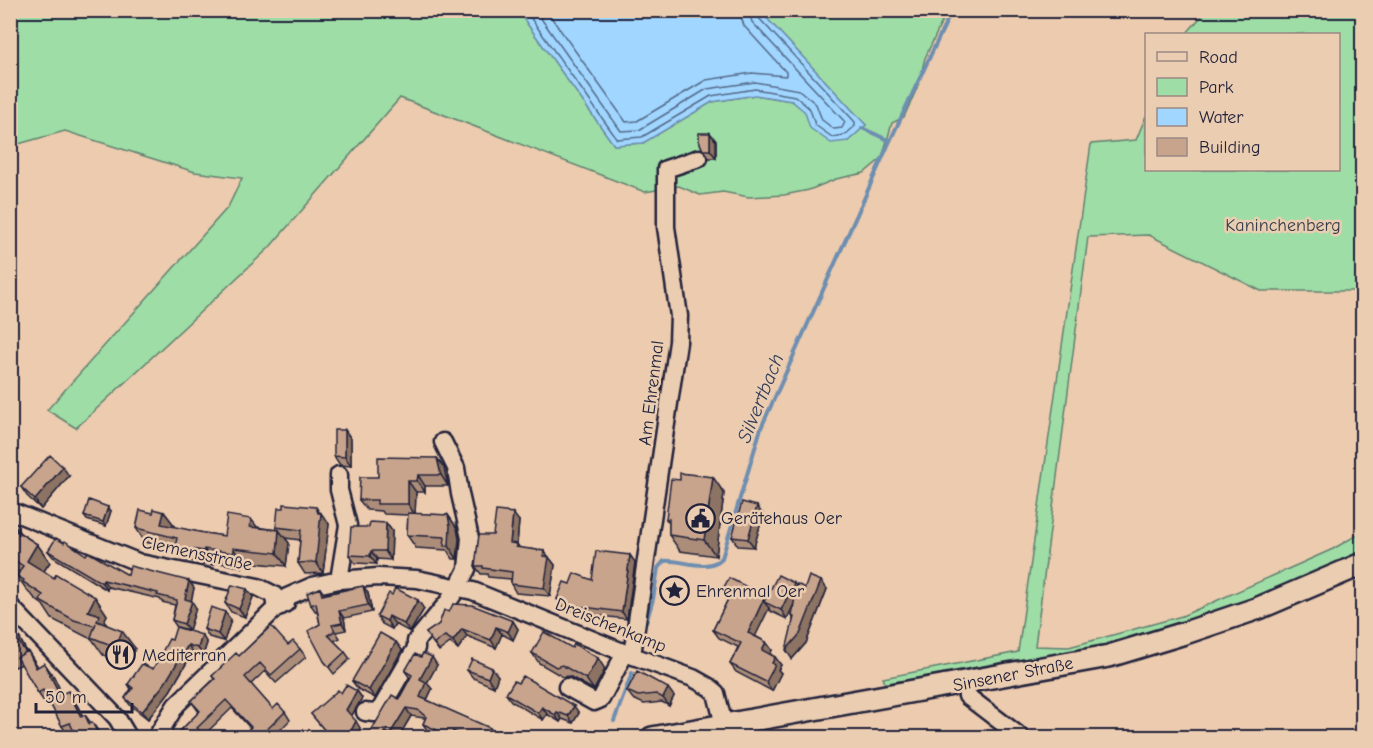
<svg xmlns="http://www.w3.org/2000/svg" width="1373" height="748" font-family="'Comic Neue',sans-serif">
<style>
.green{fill:#9edda5;stroke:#608070;stroke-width:1.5}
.water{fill:#a0d6ff;stroke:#6e8eb1;stroke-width:1.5}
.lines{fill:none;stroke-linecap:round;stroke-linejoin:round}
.shore{stroke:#546a89;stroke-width:1.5}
.stream{stroke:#6e8eb1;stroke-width:4}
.minor-casing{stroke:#22223b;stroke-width:21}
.major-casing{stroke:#22223b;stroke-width:26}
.minor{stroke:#ebcdb1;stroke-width:16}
.major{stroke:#ebcdb1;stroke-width:21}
.wall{fill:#ac8d79;stroke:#22223b;stroke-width:1.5}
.shaded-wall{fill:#8c7363;stroke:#22223b;stroke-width:1.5}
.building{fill:#c8a48d;stroke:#22223b;stroke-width:1.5}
.labels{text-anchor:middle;stroke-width:5;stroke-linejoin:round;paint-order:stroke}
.park-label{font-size:18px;fill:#353e4b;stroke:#ebcdb1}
.street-label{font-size:18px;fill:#22223b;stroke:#ebcdb1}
.poi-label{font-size:18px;fill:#22223b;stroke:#ebcdb1;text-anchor:start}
.water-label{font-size:20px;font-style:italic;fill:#353d58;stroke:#ebcdb1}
</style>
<rect width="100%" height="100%" fill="#eccbae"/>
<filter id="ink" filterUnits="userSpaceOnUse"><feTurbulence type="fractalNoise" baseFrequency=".0167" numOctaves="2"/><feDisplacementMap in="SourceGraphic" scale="12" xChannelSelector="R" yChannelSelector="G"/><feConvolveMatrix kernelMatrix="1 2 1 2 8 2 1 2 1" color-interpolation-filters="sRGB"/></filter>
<g filter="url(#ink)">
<!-- green -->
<path class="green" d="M11,11h507l96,134 29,-2 69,-41 43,-7 37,6 56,40 18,-16 -106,-114h187l-22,47 -7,28 -14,31 -12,6 -10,35 -18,15 -28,6 -27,11 -25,5 -35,2 -26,-5 -23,3 -21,-9 -34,6 -245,-94 -131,150 -193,180 -29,-18 181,-203 14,-29 -47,-6 -130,-41 -54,15z
M1206,11h156v280h-101l-112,-56 -61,2 -53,409 34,1 113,-31 151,-67 29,-17v24l-120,51 -138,43 -217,38 -4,-10 135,-26 73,-508 45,-4 10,-24v54h192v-136h-152z"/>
<!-- water -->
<path class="water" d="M518,11h242l106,114 -18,16 -17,2 -21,-15 -5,-16 -13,-11 -37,-6 -43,7 -69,41 -29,2z"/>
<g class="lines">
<!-- shore -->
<path class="shore" d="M525,10l92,129 25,-2 69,-41 44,-7 40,7 15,13 5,16 17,12 13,-2 10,-9v-4l-97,-105 -2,-7
M535,10l86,121 18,-1 68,-41 48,-7 44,8 17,14 6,16 12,9 8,-1 3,-6 -93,-100 -4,-12
M546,10l80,112 11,-1 69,-41 46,-7 34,3v-4l-42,-46 -5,-16"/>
<!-- stream -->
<path class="stream" d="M862,128l28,13
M646,623l7,-24 5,-31 6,-7c18,-2 43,12 58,-3l39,-130 129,-287 62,-131
M614,721l18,-48"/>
<defs>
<path id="minor" d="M339,475v15l9,35 -9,55
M11,511l129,52 118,24 16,8
M274,595l1,9 6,2 5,-3 1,-6 25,-11 27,-6 39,-3 39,2 56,12 152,62 68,25 16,9 7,6 8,32
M10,606l107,112 12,20
M632,655l46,-313 1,-26 -13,-89v-58l33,-11
M965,683l2,13 55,42
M567,687l27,15 7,-3 24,-46
M365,712l9,1 6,-3 36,-62v-7l32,-39 10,-15 9,-18 3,-31 -10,-44 -4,-26 -13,-26
M156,738l20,-33 102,-99"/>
<path id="major" d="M652,738l457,-82 76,-23 74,-25 103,-44"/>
</defs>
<!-- minor casing -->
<use href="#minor" class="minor-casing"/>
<!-- major casing -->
<use href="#major" class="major-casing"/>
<!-- minor -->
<use href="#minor" class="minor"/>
<!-- major -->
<use href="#major" class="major"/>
</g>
<!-- wall -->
<path class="wall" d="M710,133l6,8v17h-7l-6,-8z
M345,430l6,9v27l-11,-1 -6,-9z
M437,458l7,10 4,18h-23v6h-9l-1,22 33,1 9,13 2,11 -2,20h-4l-6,-9 -31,-2 -9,-13 1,-20 -24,-1 -2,-3 -15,-1 -8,-10 19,-23z
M69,476l-28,33 -14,-13 -6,-9z
M680,480l44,13 -8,63 -36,-5 -11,-16v-12l-3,-4z
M108,507l3,4 -5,15 -19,-6 -3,-4z
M164,512l10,13 -1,2 31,6 20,3 33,-9 20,3 -1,-3 44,-14 9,11 -6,49 -18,1 -7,-11 2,-23 -15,-2 4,5 -3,23 -43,-4 -1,5 -28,-5 -1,3 -28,-5 -8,-11 -32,-7 -9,-14z
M763,515l-9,32 -16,-1 -6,-9z
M10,521l10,12 17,11 13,18 -6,9 10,7 41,19 12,18 -3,6 2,3 29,24 -7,17 -25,-10 -11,-16 -5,-2 -35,-18 -9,-14 -7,-5 -4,-5 -3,-2 -12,-17 2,-4 -9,-6z
M519,521l-2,23 2,4 25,3 11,14 -5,31 -34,-3 -5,-9v-5l-23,-2 -1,-3h-6l-6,-8 18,-31z
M386,523l6,8 -1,29 -14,-1 -1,5 -21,-1 -6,-8z
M48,551l38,4 42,20 61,6 5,7 -3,13 5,7 -7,22 -12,-3 -5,-7 3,-15 -13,-3 -2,-3 -52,-12 -1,3 -54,-33z
M635,562l-8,57 -46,-5 -19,-8 -5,-7 13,-15 22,-4z
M821,581l6,8 -21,54 -14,16 1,-41 -1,-2 2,-11 -7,14 -17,-8 -1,-3 -14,28 11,6 6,8 -2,4 5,3 6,8 -3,5 3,3 -9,18 -36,-19 -6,-8 8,-17 -19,-9 -6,-8 17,-35 -6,-8 41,9 1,2 31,-12 8,2z
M320,588l5,7 43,-2 4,19 -28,6 2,12 -10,2 4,6 -6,3 11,11 5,7 -16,15 -10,-13 -4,-37 -3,-13 -1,1 -5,-7z
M392,595l32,14 -14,23 -15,-8 -3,5 -10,-5 -5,-8z
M253,597l-8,20 -14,-5 -6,-9z
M449,612l64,9 5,8 -5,11 -11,-6 -6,14 -29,-12 -9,13 -8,-6 -11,8 -13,-18 13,-9z
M231,620l-7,21 -15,-4 -5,-8z
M10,625l9,12 8,15 11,15 6,-4 10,14 8,17 15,11 6,11 2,-1 6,8 -14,14 -7,1 -8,-12 -11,-21 -4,1 -9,-13 -16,-29 -7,3 -5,-5z
M172,640l35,3 -4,12 -10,-3 -23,39 -22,28 -18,-14 -5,-7 6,-9 -3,-5 25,-15z
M396,642l6,8 -27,48 -17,-9 -6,-8z
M288,645l12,4 6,8 -30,26 -11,-12 -14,13 22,25 12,3 5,8 -18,18h-32l10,-10 -18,-20 -28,27 -31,3 26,-26 -8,-11 23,-22 -2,-3 27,-20z
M532,653l73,16 -11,21 -25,-14 -6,1 -24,-14z
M437,665l-10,18 5,6 -5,11 68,35 -1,3h-52l-14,-6 -5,-8 2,-5 -1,-1 -13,-2 -13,22h-31l32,-39 11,-21 -5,-7z
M467,670l31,6 -4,11 -21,-9z
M357,691l5,7 -11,18 9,12 -5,10h-32l4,-5 -16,-19 30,-21z
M627,691l47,5 -5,10 -7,-4 -18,2 -11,-5z
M506,694l73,19 -6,10 -11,-4 -2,3 -13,-8 -4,6 -32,-19z"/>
<!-- shaded-wall -->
<path class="shaded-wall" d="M710,133l6,8v17l-6,-8z
M345,430l6,9v27l-6,-9z
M437,458l7,10 4,18 -7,-11z
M63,467l6,9 -28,33 -6,-9z
M418,475l7,11v6l-8,-11z
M713,477l11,16 -8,63 -12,-16z
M408,481l8,11 -1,23 -7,-11z
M757,506l6,9 -9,32 -6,-8z
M108,507l3,4 -5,15 -3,-4z
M316,507l5,8v-2l8,11 -6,49 -7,-11 2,-49z
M164,512l10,13 -3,11 -10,-12z
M513,513l6,8 -2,23 5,8 -12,-9z
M448,515l9,13 2,11 -2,20 -8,-13z
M251,519l10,13 -11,-5z
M12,522l12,17 -14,-11v-4z
M386,523l6,8 -1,29 -6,-9z
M279,530l10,13 -3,23 -9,-13z
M37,544l13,18 -11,16 -12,-17z
M233,548l10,14 -1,5 -9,-14z
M204,549l10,13 -1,3 -9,-14z
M371,551l6,8 -1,5 -6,-8z
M544,551l11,14 -5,31 -6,-8 -1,-32z
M630,555l5,7 -8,57 -5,-7z
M103,580l5,7 -1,3 -5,-7z
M189,581l5,7 -4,18 -5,-7z
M821,581l6,8 -21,54 -14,16 -6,-9z
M794,583l6,8 -13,28 -6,-9z
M363,586l5,7 4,19 -4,-7z
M247,589l6,8 -8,20 -6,-8z
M765,596l6,8 -7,-2 5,6 -16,33 -5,-8z
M95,597l12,18 -3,6 8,12 -11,-6 -13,-16z
M418,600l6,9 -14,23 -6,-8z
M192,601l4,7 -7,22 -5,-6z
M339,611l5,7 2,12 -4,-7z
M225,612l6,8 -7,21 -6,-7z
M389,616l6,8 -3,5 -5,-8z
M513,621l5,8 -5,11 -5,-8z
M10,625l9,12 11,22 -20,-30z
M496,627l6,7 -6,14 -5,-8z
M462,629l5,7 -9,13 -5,-8z
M122,631l13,17 -7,17 -12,-18z
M202,635l5,8 -4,12 -5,-7z
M396,642l6,8 -27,48 -6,-8z
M766,642l6,8 -4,9 -6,-9z
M188,645l5,7 -23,39 -22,28 -6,-7z
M28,651l9,14 8,16 -9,-13z
M432,657l5,8 -10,18 5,6 -7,15 -5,-7v-18z
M775,657l6,8 -3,5 3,3 -9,18 -6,-9 6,-19z
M598,658l7,11 -11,21 -8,-11z
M44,663l10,14 15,32 -9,-14z
M492,668l6,8 -4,11 -6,-9z
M668,688l6,8 -5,10 -6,-8z
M68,691l9,14 13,25 -9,-13z
M357,691l5,7 -11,19 -5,-7z
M574,706l5,7 -6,10 -5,-7z
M542,707l5,7 -4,6 -5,-7z
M406,708l5,8 -13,22h-5l-3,-4z
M557,712l5,7 -2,3 -5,-7z
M356,721l4,7 -5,10h-8z
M92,722l11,16h-3z
M490,728l5,7 -1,3h-5l-2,-3z
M385,731l4,7h-8z
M453,731l4,7h-5l-1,-2z"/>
<!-- building -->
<path class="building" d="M699,133h11v17h-7l-4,-9z
M334,430h11v27l-11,-1z
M50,455l13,12 -28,33 -14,-13z
M378,457l59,1 4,17h-23l-1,6h-9v23h-31v-4h-18l1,-23h18z
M680,473l33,4 -9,63 -35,-5v-16h-3l5,-40 9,1z
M89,500l19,7 -5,15 -19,-6z
M742,502l15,4 -9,33 -16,-2z
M284,504l32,3 2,6h3l-5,49 -18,1 3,-33 -25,-3 2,-19h6z
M154,509l10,3 -3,12 43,9 20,3 3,-21 24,4 -1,8 29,3 -2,23 -44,-5v5l-29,-4v2l-29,-4 2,-9 -41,-10 4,-18 13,3z
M496,511l17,2 -3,30 6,1v3l28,4 -1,5 6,1 -5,31 -33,-4 1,-12 -29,-4v-2h-8l4,-31h14z
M408,513l40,2 2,11 -1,20h-5l1,-9 -38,-2z
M370,522l16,1 -1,28h-14l-1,5 -21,-1 2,-28h18z
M10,527l27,17 -10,17 27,17 2,-4 39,23 -7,14 12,4 -3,6 25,10 -6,16 -25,-10 5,-14 -1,3 -21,-6 -34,-19 3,-6 -20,-13 1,-2 -7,-4 6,-10 -13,-9z
M56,538l8,5 1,-2 21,14 2,-3 40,23 2,-9 59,15 -4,18 7,2 -8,23 -12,-4 5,-20 -20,-5 1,-2 -55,-13 -1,3 -54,-32z
M596,551l34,4 -8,57 -46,-6 -19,-7 7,-17 6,2 4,-11 18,7z
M778,575l16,8 -13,27 -17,-8z
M809,576l12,5 -21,53 -14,16 8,-33 -2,-1 5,-32 8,4z
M729,578l36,18 -17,37 18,9 -4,8 13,7 -3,6 3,2 -9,17 -36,-18 11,-21 -28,-13 19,-39 -8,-4z
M232,585l15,4 -8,20 -14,-6z
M363,586l5,19 -29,6 3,12 -10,2 3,6 -7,4 17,17 -16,15 -5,-6 -16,-30 12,-7 -4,-21 -5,2 -4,-12 13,-5 2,7z
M395,588l23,12 -14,24 -15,-8 -2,5 -10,-5 12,-23 3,2z
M453,604l19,1 41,16 -5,11 -12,-5 -5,13 -29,-11 -9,12 -8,-5 -11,8 -8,-11 13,-9 5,-14 5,2z
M211,607l14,5 -7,22 -14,-5z
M271,626l17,19 5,-4 7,8 -29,26 -11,-12 -15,14 28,32 5,-5 7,8 -27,26h-18l11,-11 -25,-27 -29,28 10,10h-34l27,-27 -9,-10 24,-22 -3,-3 24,-23 3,3z
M176,627l26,8 -4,13 -10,-3 -23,38 -23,29 -17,-14 8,-10 -5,-4 14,-20 11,5 16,-30 3,1z
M10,629l4,6 -4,2z
M544,632l28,16 2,-4 24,14 -12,21 -24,-14 -6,2 -24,-14z
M380,633l16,9 -27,48 -17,-9z
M28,651l8,17 8,-5 16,32 8,-4 13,26 4,-2 4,9 3,-2 8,16h-23l-7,-15 -8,3 -19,-36 -5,3 -21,-36z
M423,653l9,4 -12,22 6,3 -6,15 70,31 -3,7 -19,3 -15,-7 -2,5 -28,-12 3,-7 -8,-7 -12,-2 -16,26 -5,-3 -4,7h-14l25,-43 7,4 13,-24 -7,-4 10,-17 6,3z
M472,659l20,9 -4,10 -21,-8z
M637,671l31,17 -5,10 -7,-4 -18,2 -11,-5z
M523,676l51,30 -6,10 -11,-4 -2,3 -13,-8 -4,6 -32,-19 8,-13 4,2z
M346,685l11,6 -11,19 10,11 -9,17 -6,-3 -2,3h-16v-1l4,-4 -16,-19 27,-24 3,3z
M318,735v3h-9z"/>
</g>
<!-- icons -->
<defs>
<symbol id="civic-ring" viewBox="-11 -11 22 22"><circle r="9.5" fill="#ebcdb1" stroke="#22223b" stroke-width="1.5"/><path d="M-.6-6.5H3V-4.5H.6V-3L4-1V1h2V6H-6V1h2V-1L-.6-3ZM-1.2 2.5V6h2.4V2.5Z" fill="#22223b"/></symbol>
<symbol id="sight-ring" viewBox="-11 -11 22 22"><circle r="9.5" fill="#ebcdb1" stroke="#22223b" stroke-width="1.5"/><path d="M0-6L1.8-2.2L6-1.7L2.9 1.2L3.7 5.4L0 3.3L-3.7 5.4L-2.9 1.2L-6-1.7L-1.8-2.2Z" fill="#22223b"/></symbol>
<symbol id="restaurant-ring" viewBox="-11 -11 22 22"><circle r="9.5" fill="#ebcdb1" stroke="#22223b" stroke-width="1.5"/><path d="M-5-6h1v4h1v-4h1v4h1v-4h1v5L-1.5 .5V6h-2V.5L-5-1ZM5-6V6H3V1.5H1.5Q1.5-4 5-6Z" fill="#22223b"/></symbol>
</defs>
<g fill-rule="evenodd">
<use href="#civic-ring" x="684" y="502" width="33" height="33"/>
<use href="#sight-ring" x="658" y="574" width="33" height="33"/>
<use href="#restaurant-ring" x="104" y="638" width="33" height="33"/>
</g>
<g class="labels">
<!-- park labels -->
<g class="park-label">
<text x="1283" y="231">Kaninchenberg</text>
</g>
<!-- street labels -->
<g class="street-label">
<text transform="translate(651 393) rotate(-83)" y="6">Am Ehrenmal</text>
<text transform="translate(197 553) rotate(12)" y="6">Clemensstraße</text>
<text transform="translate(611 625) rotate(22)" y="6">Dreischenkamp</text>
<text transform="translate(1013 674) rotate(-11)" y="6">Sinsener Straße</text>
</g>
<!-- poi labels -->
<g class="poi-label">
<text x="721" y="524">Gerätehaus Oer</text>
<text x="696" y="597">Ehrenmal Oer</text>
<text x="142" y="661">Mediterran</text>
</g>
<!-- water labels -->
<g class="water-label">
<text transform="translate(760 398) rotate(-68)" y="7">Silvertbach</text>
</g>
</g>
<!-- margin -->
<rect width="1373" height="748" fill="none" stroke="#ebcdb1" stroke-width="36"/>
<rect x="18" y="18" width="1337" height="712" fill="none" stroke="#22223b" stroke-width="2" filter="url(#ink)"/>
<!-- legend -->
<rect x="1145" y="33" width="195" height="138" fill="#ebcdb1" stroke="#9b8982" stroke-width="1.5"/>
<rect x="1157" y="52" width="30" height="9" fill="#ebcdb1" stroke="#9b8982" stroke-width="1.5"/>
<text x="1199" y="63" font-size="18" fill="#22223b">Road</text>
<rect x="1157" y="78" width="30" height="18" fill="#9edda5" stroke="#9b8982" stroke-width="1.5"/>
<text x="1199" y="93" font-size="18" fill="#22223b">Park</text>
<rect x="1157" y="108" width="30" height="18" fill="#a0d6ff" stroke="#9b8982" stroke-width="1.5"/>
<text x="1199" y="123" font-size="18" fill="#22223b">Water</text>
<rect x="1157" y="138" width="30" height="18" fill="#c8a48d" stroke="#9b8982" stroke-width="1.5"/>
<text x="1199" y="153" font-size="18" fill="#22223b">Building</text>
<!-- scale -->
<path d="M36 703v9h96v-9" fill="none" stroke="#22223b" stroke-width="3"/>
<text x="45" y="703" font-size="18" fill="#22223b" stroke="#ebcdb1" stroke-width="4.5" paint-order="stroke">50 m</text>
</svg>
